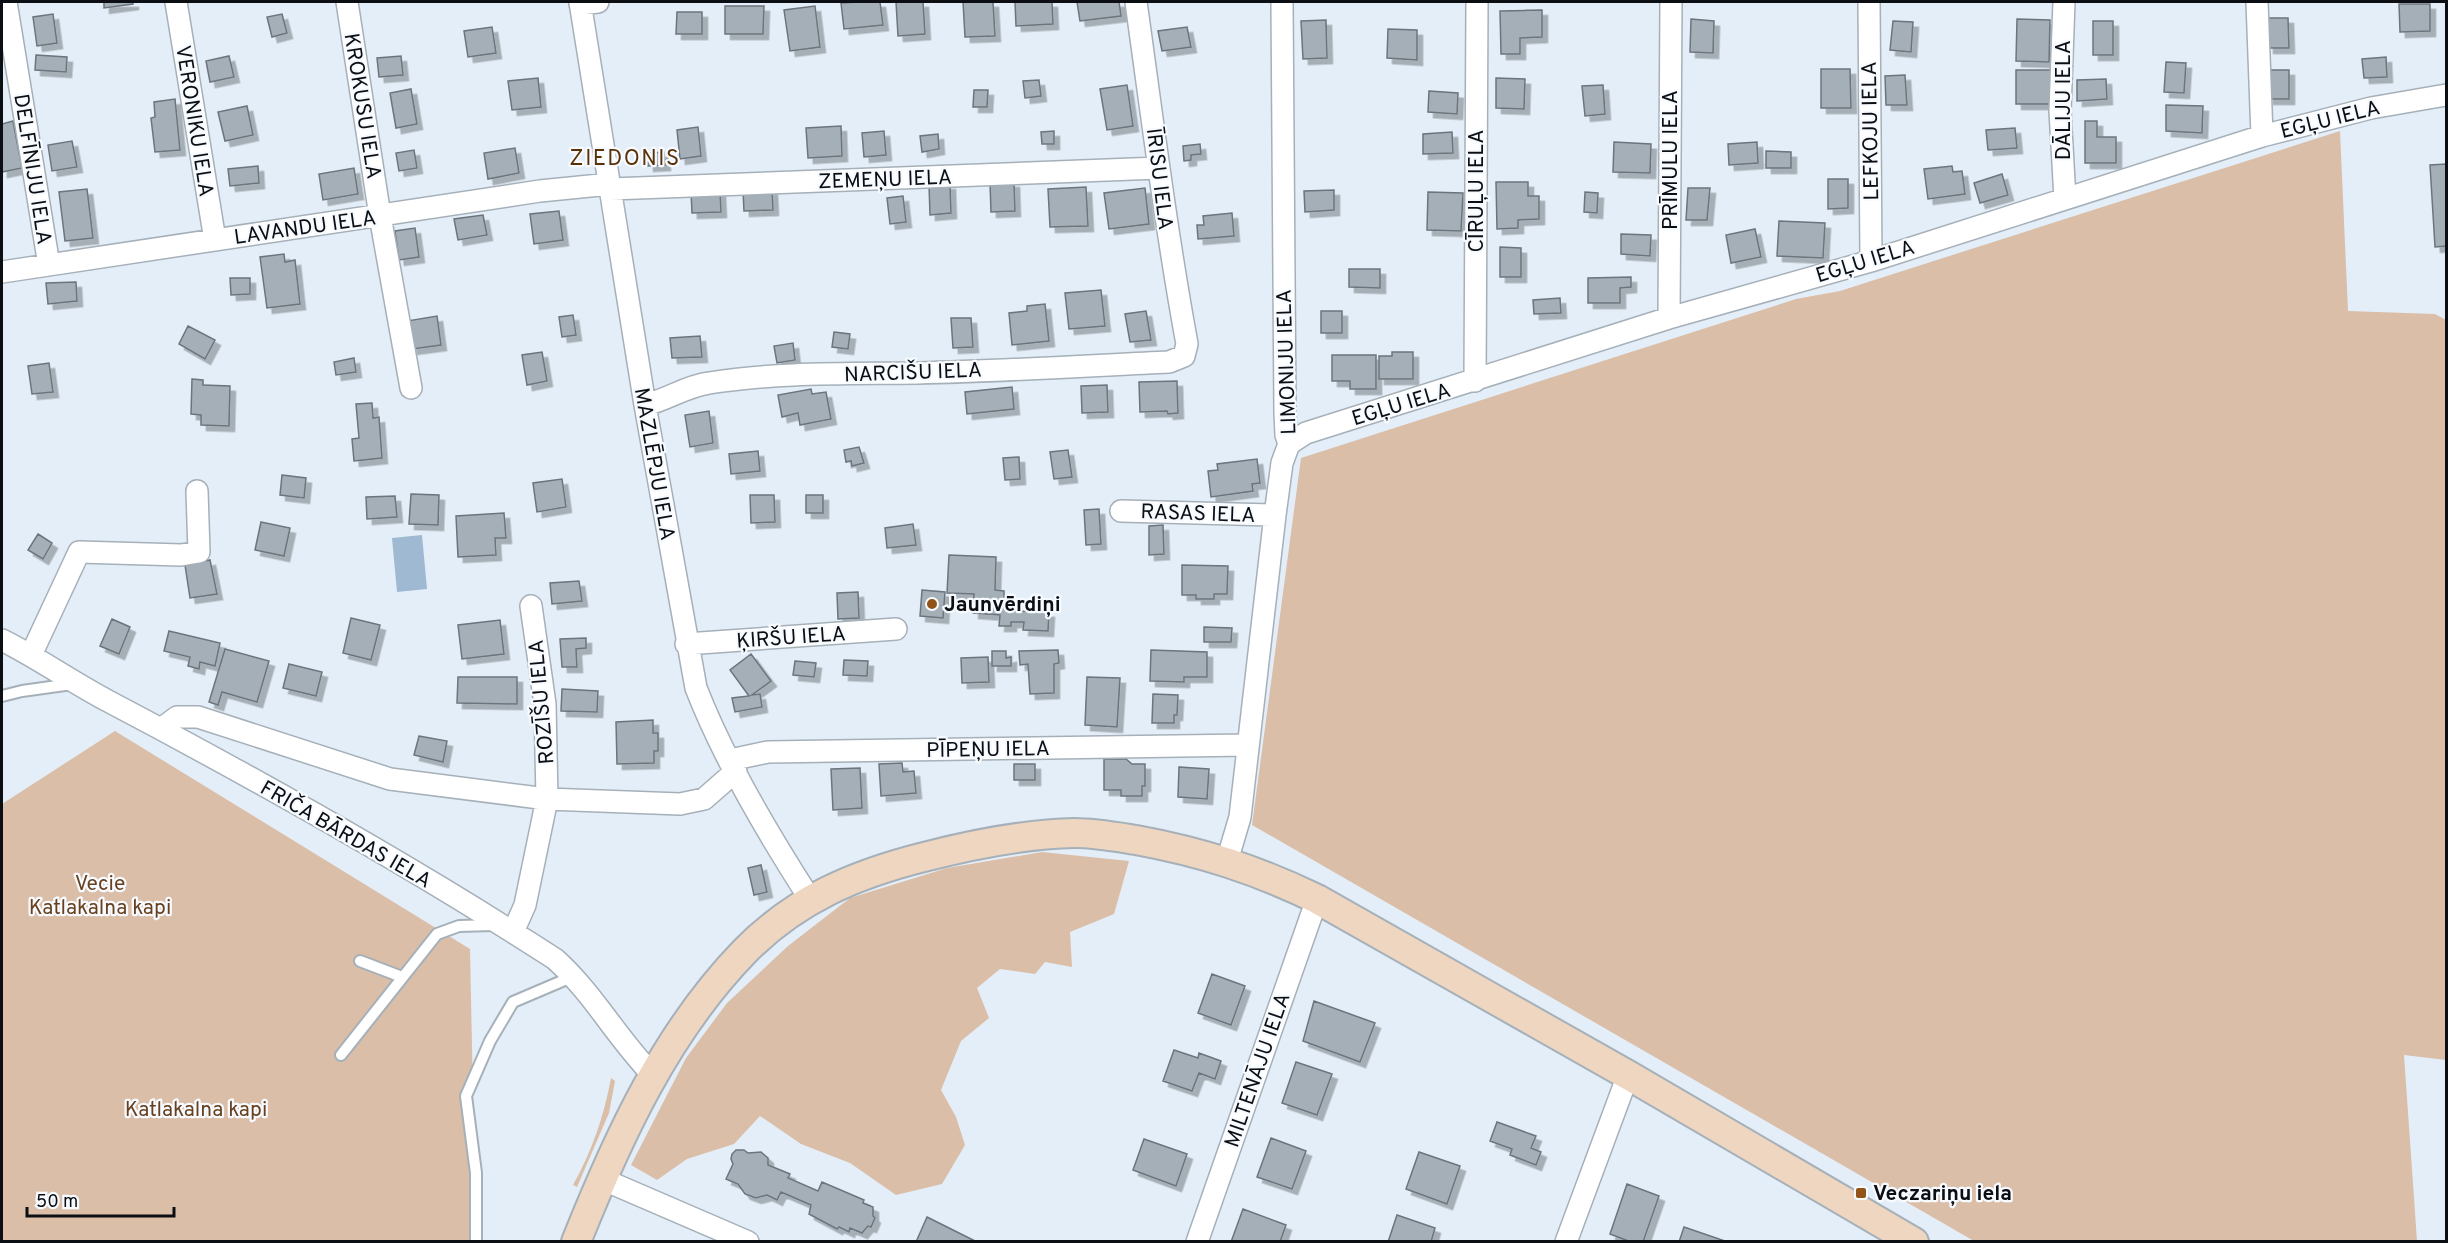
<svg xmlns="http://www.w3.org/2000/svg" width="2448" height="1243" font-family="Overpass,sans-serif">
<style>
.green{fill:#dabea8}
.water{fill:#9fb9d2}
.building{fill:#a5afb8;stroke:#6c757d;stroke-width:1.5;filter:url(#shadow)}
.lines{fill:none;stroke-linecap:round;stroke-linejoin:round}
.service-casing{stroke:#a6b0b9;stroke-width:14}
.minor-casing{stroke:#a6b0b9;stroke-width:24}
.secondary-casing{stroke:#a6b0b9;stroke-width:32}
.service{stroke:#fff;stroke-width:10}
.minor{stroke:#fff;stroke-width:21}
.secondary{stroke:#eed6c0;stroke-width:28}
.poi-dot{fill:#915318;stroke:#f7fbff;stroke-width:2}
.labels{text-anchor:middle;stroke-width:4.5;stroke-linejoin:round;paint-order:stroke}
.street-label{font-size:21px;fill:#0b0e12;stroke:#f7fbff}
.poi-label{font-size:21px;font-weight:bold;fill:#0b0e12;stroke:#f7fbff;text-anchor:start}
.park-label{font-size:21px;fill:#68401d;stroke:#f7fbff}
.neighbourhood-label{font-size:22px;letter-spacing:1.5px;fill:#5a3005;stroke:#f7fbff}
</style>
<defs>
<filter id="shadow"><feDropShadow dx="5.5" dy="5.5" stdDeviation="0" flood-color="#0004"/></filter>
</defs>
<rect width="100%" height="100%" fill="#e4eef8"/>
<!-- green -->
<path class="green" d="M2340,131l8,180 87,3 11,6v740l-42,-5 13,186h-443l-722,-416 49,-367 495,-159 44,-8z
M115,731l355,218 6,292 -474,1v-438z
M1042,852l87,9 -15,53 -44,18 2,35 -27,-5 -10,12 -35,-5 -23,19 12,30 -28,23 -20,49 15,27 9,28 -23,39 -46,11 -46,-32 -49,-19 -41,-28 -26,28 -47,15 -30,21 -26,-15 55,-107 41,-55 61,-57 62,-48 97,-30z
M611,1078l4,3 -6,32 -32,74 -4,-2c19,-34 31,-69 38,-107z"/>
<!-- water -->
<path class="water" d="M422,535l5,54 -30,3 -5,-54z"/>
<!-- building -->
<path class="building" d="M104,2h29v2l-29,4z
M858,2h22l3,23 -39,4 -3,-26z
M896,2h27l2,32 -27,2z
M963,2h30l2,34 -30,1z
M1015,2h37l1,22 -37,2z
M1077,2h42l2,14 -41,5z
M2399,4h31v27l-30,1z
M725,6h39l-1,28h-38z
M815,6l5,41 -30,4 -6,-41z
M1542,10v27l-22,1v16h-19l-1,-43z
M677,12h25v22h-26z
M53,14l4,29 -20,3 -4,-29z
M282,14l5,19 -15,4 -5,-20z
M2268,18h20l1,30h-21z
M1691,19l23,2 -1,32 -23,-1z
M2017,19l33,1 -1,42 -33,-1z
M1326,20l1,38 -24,1 -2,-38z
M1893,21l20,1 -2,30 -21,-2z
M2093,21h20v34h-20z
M492,27l4,26 -28,4 -4,-26z
M1187,27l4,20 -29,4 -4,-20z
M1388,29l29,1v30l-30,-2z
M36,55l31,2 -1,15 -31,-2z
M229,56l5,21 -24,5 -4,-21z
M401,56l2,19 -24,2 -2,-19z
M2386,57l1,20 -23,1 -2,-19z
M2166,62l20,1 -2,30 -20,-1z
M1821,69h29l1,39h-30z
M2016,70h38l-1,34h-37z
M2268,70h21v29h-21z
M1905,75l2,30h-21l-1,-29z
M538,78l3,29 -29,3 -4,-29z
M1496,78l29,1 -1,30 -28,-1z
M2106,79l1,20 -30,2v-21z
M1039,80l2,16 -16,2 -2,-17z
M1127,85l6,41 -26,4 -7,-41z
M1603,85l2,29 -20,2 -3,-30z
M411,89l6,35 -21,4 -6,-35z
M974,90h14l-1,17h-14z
M1429,91l29,2 -1,21 -29,-2z
M175,99l5,51 -25,2 -4,-34 4,-1 -1,-15z
M2166,105l37,1 -1,27 -36,-2z
M247,106l6,29 -28,6 -7,-29z
M13,121l9,47 -20,4v-48z
M2085,121h12v16h19v26h-31z
M841,126l1,30 -34,2 -2,-30z
M698,127l3,29 -21,3 -3,-29z
M2015,128l2,20 -29,2 -2,-20z
M884,131l2,24 -22,2 -2,-24z
M1054,131v13h-12l-1,-12z
M1452,132l1,21 -30,1v-20z
M938,134l1,15 -17,3 -2,-16z
M72,141l5,26 -25,4 -4,-26z
M1614,142l37,2 -1,29 -37,-1z
M1757,142l1,21 -29,2 -1,-21z
M1200,144l1,10 -10,1v5l-7,1 -1,-15z
M515,148l4,25 -31,6 -4,-26z
M414,150l3,18 -18,3 -3,-18z
M1766,151l25,1v16h-25z
M664,152l1,13 -17,1v-13z
M2446,164v82l-11,1 -5,-82z
M258,166l1,17 -29,3 -2,-17z
M1952,166l1,6 9,-1 3,23 -37,5 -4,-30z
M354,168l4,26 -35,6 -4,-26z
M2002,174l6,21 -28,8 -6,-20z
M1828,179h20v29l-20,1z
M1014,182l1,29 -24,1 -1,-29z
M1496,182h32v14h11v23l-21,1v8l-21,1z
M950,184l1,29 -21,2 -1,-30z
M1086,187l2,39 -38,1 -2,-38z
M1145,188l4,36 -40,5 -5,-36z
M1688,188h22l-3,32h-21z
M87,189l6,49 -28,3 -6,-49z
M772,189l1,21 -29,1 -1,-20z
M1334,190v20l-29,2 -1,-21z
M720,191l1,21 -29,1 -1,-21z
M1428,192l35,1 -2,38 -34,-1z
M1585,192l13,1 -1,20 -13,-1z
M903,196l3,26 -16,2 -3,-26z
M559,211l4,29 -29,4 -4,-30z
M1232,213l2,23 -36,3 -1,-14h7l-1,-9z
M483,215l4,20 -29,5 -4,-21z
M1779,221l46,2 -2,35 -46,-2z
M415,228l4,29 -20,3 -4,-29z
M1755,229l6,28 -30,6 -5,-28z
M1621,234l30,1 -1,21 -29,-2z
M1500,247l21,1v29h-21z
M284,254l1,8 10,-2 5,44 -33,4 -7,-51z
M1349,269h31v19l-31,-1z
M1631,277v10l-11,1v15h-32v-25z
M230,278h20v16l-19,1z
M76,282l1,19 -29,3 -2,-21z
M1101,290l4,36 -36,3 -4,-36z
M1560,298l1,15 -27,1 -1,-14z
M1045,304l4,37 -37,4 -3,-32 18,-2v-5z
M1146,311l5,29 -21,2 -5,-28z
M1321,311h21v22h-21z
M573,315l3,20 -14,2 -3,-20z
M437,316l4,29 -29,4 -5,-28z
M951,318h20l2,29 -20,1z
M188,326l27,14 -10,19 -26,-15z
M834,332l16,2 -2,15 -16,-2z
M700,336l2,21 -30,1 -2,-20z
M793,343l2,17 -18,3 -3,-17z
M542,352l5,29 -20,4 -5,-30z
M1392,352h21v27h-34v-23h13z
M1332,355h44v34h-26v-8h-18z
M354,358l2,14 -20,3 -2,-13z
M49,363l4,29 -21,2 -4,-28z
M192,379l11,1v5l27,1 -1,40 -28,-1v-10l-10,-1z
M1177,381l1,32 -10,1 -1,-3 -27,1 -1,-30z
M1107,385l1,27 -26,1 -1,-27z
M1012,387l2,22 -47,5 -2,-22z
M811,389l1,5 14,-2 5,27 -31,6 -2,-12 -16,4 -4,-22z
M372,403l1,15 6,-1 3,41 -28,3 -2,-22 7,-1 -3,-34z
M709,411l4,32 -23,4 -5,-32z
M859,447l5,16 -12,3 -1,-5 -5,1 -2,-12z
M1068,450l4,27 -18,2 -4,-27z
M758,451l2,20 -29,3 -2,-20z
M1019,457l1,22 -15,1 -2,-22z
M1257,459l3,24 -8,1 1,7 -42,6 -3,-26 10,-1 -1,-6z
M282,475l24,3 -2,20 -24,-3z
M562,479l4,28 -29,5 -4,-29z
M411,494l28,1 -1,30 -29,-1z
M750,495h24l1,27 -24,1z
M806,495h17v18h-17z
M395,496l2,21 -30,2 -1,-22z
M1099,509l2,35 -15,1 -2,-35z
M504,513l2,25h-11l1,17 -38,2 -2,-41z
M261,522l29,6 -6,28 -29,-6z
M913,524l3,21 -29,3 -2,-20z
M1163,525l1,29 -15,1v-29z
M38,534l14,9 -9,16 -15,-9z
M949,555l47,2 -1,33 9,1v10h8v10l37,1 -1,19 -25,-1 1,-8h-13v4h-12l1,-11 -27,-2 1,-19 -27,-1z
M210,560l7,34 -27,4 -5,-33z
M1182,565l46,1 -1,28h-13v5h-18v-4h-14z
M579,581l3,20 -30,3 -2,-21z
M922,590l23,2 -2,26 -23,-2z
M858,592l1,26 -21,1 -1,-26z
M351,618l29,7 -9,35 -28,-7z
M112,619l18,8 -11,27 -19,-8z
M500,620l4,34 -42,5 -4,-34z
M1204,627l28,1 -1,14h-27z
M169,631l51,12 -5,23 -15,-4 -1,7 -11,-3 2,-9 -26,-6z
M586,638v10l-10,1 1,18h-15l-2,-28z
M225,649l44,12 -12,41 -35,-10 -4,13 -9,-3z
M1058,650l1,13 -5,1v29l-24,1 -2,-30 -8,1 -1,-14z
M1151,650l56,2v25h-23v5l-34,-1z
M992,651h14v7l5,-1v9h-19z
M751,654l20,27 -19,14 8,-1 2,13 -27,5 -3,-14 17,-2 -19,-26z
M988,657l1,25 -27,1 -1,-25z
M844,660l24,1 -1,15 -24,-1z
M795,661l21,2 -2,14 -21,-2z
M289,664l33,8 -6,24 -33,-8z
M458,677h59v27l-60,-1z
M1087,677l33,1 -3,49 -32,-2z
M562,689l36,2 -1,21 -36,-1z
M1153,694l25,1 -1,20h-3v8h-22z
M653,720v13h5v18h-4v12l-37,1 -1,-42z
M419,736l28,5 -4,21 -29,-7z
M1104,759h22l6,5h13v22h-3v10h-21v-6h-17z
M902,763l1,9 11,-1 2,22 -35,3 -2,-32z
M1014,764h21v16h-21z
M1179,767l30,2 -2,30 -29,-2z
M860,768l2,40 -29,2 -2,-41z
M761,865l6,27 -13,3 -6,-27z
M1212,974l33,12 -14,39 -33,-12z
M1314,1001l61,22 -15,39 -57,-21z
M1174,1050l24,8 1,-5 22,8 -6,18 -16,-6 -7,18 -29,-10z
M1296,1062l36,12 -15,41 -35,-12z
M1497,1122l39,14 -5,12 10,4 -5,13 -26,-10 2,-6 -22,-8z
M1271,1138l35,13 -14,38 -35,-12z
M1144,1139l43,15 -11,32 -43,-16z
M736,1150h8l4,3 13,-1 7,6v7l22,9 -2,4 30,13 4,-9 42,18 -1,3 10,4v9l2,2 -4,9 -3,-1 -6,7 -12,-5 -1,4 -10,-5 -2,2 -28,-15 2,-9 -30,-13 -4,8 -10,-5 -11,3 -11,-4 -7,-10 -12,-5 7,-15 -2,-5 1,-5z
M1419,1152l41,14 -13,38 -41,-15z
M1627,1184l32,12 -16,46h-12l-21,-8z
M1243,1209l43,16 -6,17h-49z
M1397,1215l38,13 -4,14h-43z
M927,1217l50,25h-61z
M1684,1227l41,14v1h-46z"/>
<g class="lines">
<defs>
<path id="service" d="M2,696l20,-5 50,-7
M360,961l42,16
M341,1055l96,-121 22,-8 35,-1
M476,1242v-69l-10,-77 24,-55 23,-39 61,-26"/>
<path id="minor" d="M6,2l43,263
M176,2l39,238
M347,2l33,214 31,172
M580,2l65,403 51,283c28,72 72,146 114,211
M1869,2l2,259
M2064,2l-4,109 5,88
M2257,2l5,134
M580,4l18,-2
M611,189l548,-21
M2,272l538,-81 70,-7
M1669,318l2,-316
M1475,381l2,-379
M645,405c22,-5 41,-19 64,-22 68,-11 140,-9 209,-10 84,-2 168,-7 251,-11l15,-6 3,-12c-21,-114 -35,-228 -51,-342
M1289,444l17,-11 363,-115 202,-57 391,-125 109,-28 75,-13
M1121,511l154,4
M2,640c36,18 70,42 106,61 152,80 303,165 447,258 39,35 61,78 97,115
M686,644l210,-15
M31,655l48,-103 102,3 18,-3 -2,-61
M161,729l16,-12h21l192,62 157,20 133,5 24,-5 32,-28
M730,760l38,-8 479,-7
M1227,861l13,-44 35,-302 7,-52 7,-19 -3,-9 -1,-22 -3,-411
M513,932l12,-27 22,-106 -2,-95 -14,-98
M602,1179l146,63
M1197,1242l120,-343
M1566,1242l62,-167"/>
<path id="secondary" d="M576,1242c42,-105 90,-210 169,-291 51,-52 111,-77 179,-94 50,-13 100,-23 151,-24 20,0 42,4 61,7 66,12 121,30 181,59l311,176 286,167"/>
</defs>
<!-- service casing -->
<use href="#service" class="service-casing"/>
<!-- minor casing -->
<use href="#minor" class="minor-casing"/>
<!-- secondary casing -->
<use href="#secondary" class="secondary-casing"/>
<!-- service -->
<use href="#service" class="service"/>
<!-- minor -->
<use href="#minor" class="minor"/>
<!-- secondary -->
<use href="#secondary" class="secondary"/>
</g>
<!-- markers -->
<g class="poi-dot">
<circle cx="932" cy="604" r="6"/>
<rect x="1855" y="1187" width="12" height="12" rx="3"/>
</g>
<g class="labels">
<!-- street labels -->
<g class="street-label">
<text transform="translate(2063 100) rotate(-90)" y="7">DĀLIJU IELA</text>
<text transform="translate(363 106) rotate(81)" y="7">KROKUSU IELA</text>
<text transform="translate(2330 119) rotate(-14)" y="7">EGĻU IELA</text>
<text transform="translate(195 121) rotate(81)" y="7">VERONIKU IELA</text>
<text transform="translate(1870 131) rotate(-91)" y="7">LEFKOJU IELA</text>
<text transform="translate(1670 160) rotate(-90)" y="7">PRĪMULU IELA</text>
<text transform="translate(33 169) rotate(81)" y="7">DELFĪNIJU IELA</text>
<text transform="translate(885 179) rotate(-2)" y="7">ZEMEŅU IELA</text>
<text transform="translate(1160 179) rotate(83)" y="7">ĪRISU IELA</text>
<text transform="translate(1476 191) rotate(-90)" y="7">CĪRUĻU IELA</text>
<text transform="translate(305 227) rotate(-8)" y="7">LAVANDU IELA</text>
<text transform="translate(1865 261) rotate(-17)" y="7">EGĻU IELA</text>
<text transform="translate(1286 362) rotate(-92)" y="7">LIMONIJU IELA</text>
<text transform="translate(913 372) rotate(-2)" y="7">NARCIŠU IELA</text>
<text transform="translate(1401 404) rotate(-17)" y="7">EGĻU IELA</text>
<text transform="translate(655 464) rotate(80)" y="7">MAZLĒPJU IELA</text>
<text transform="translate(1198 513) rotate(2)" y="7">RASAS IELA</text>
<text transform="translate(791 637) rotate(-4)" y="7">ĶIRŠU IELA</text>
<text transform="translate(541 702) rotate(-95)" y="7">ROZĪŠU IELA</text>
<text transform="translate(988 749) rotate(-1)" y="7">PĪPEŅU IELA</text>
<text transform="translate(346 834) rotate(30)" y="7">FRIČA BĀRDAS IELA</text>
<text transform="translate(1257 1070) rotate(-71)" y="7">MILTENĀJU IELA</text>
</g>
<!-- poi labels -->
<g class="poi-label">
<text x="944" y="611">Jaunvērdiņi</text>
<text x="1873" y="1200">Veczariņu iela</text>
</g>
<!-- park labels -->
<g class="park-label">
<text x="100" y="890">Vecie<tspan x="100" dy="24">Katlakalna kapi</tspan></text>
<text x="196" y="1116">Katlakalna kapi</text>
</g>
<!-- neighbourhood labels -->
<g class="neighbourhood-label">
<text x="625" y="165">ZIEDONIS</text>
</g>
</g>
<!-- border -->
<rect width="2448" height="1243" fill="none" stroke="#0b0e12" stroke-width="6"/>
<!-- scale -->
<path d="M27 1207v9h147v-9" fill="none" stroke="#0b0e12" stroke-width="3"/>
<text x="36" y="1207" font-size="18" fill="#0b0e12" stroke="#f7fbff" stroke-width="4.5" paint-order="stroke">50 m</text>
</svg>
